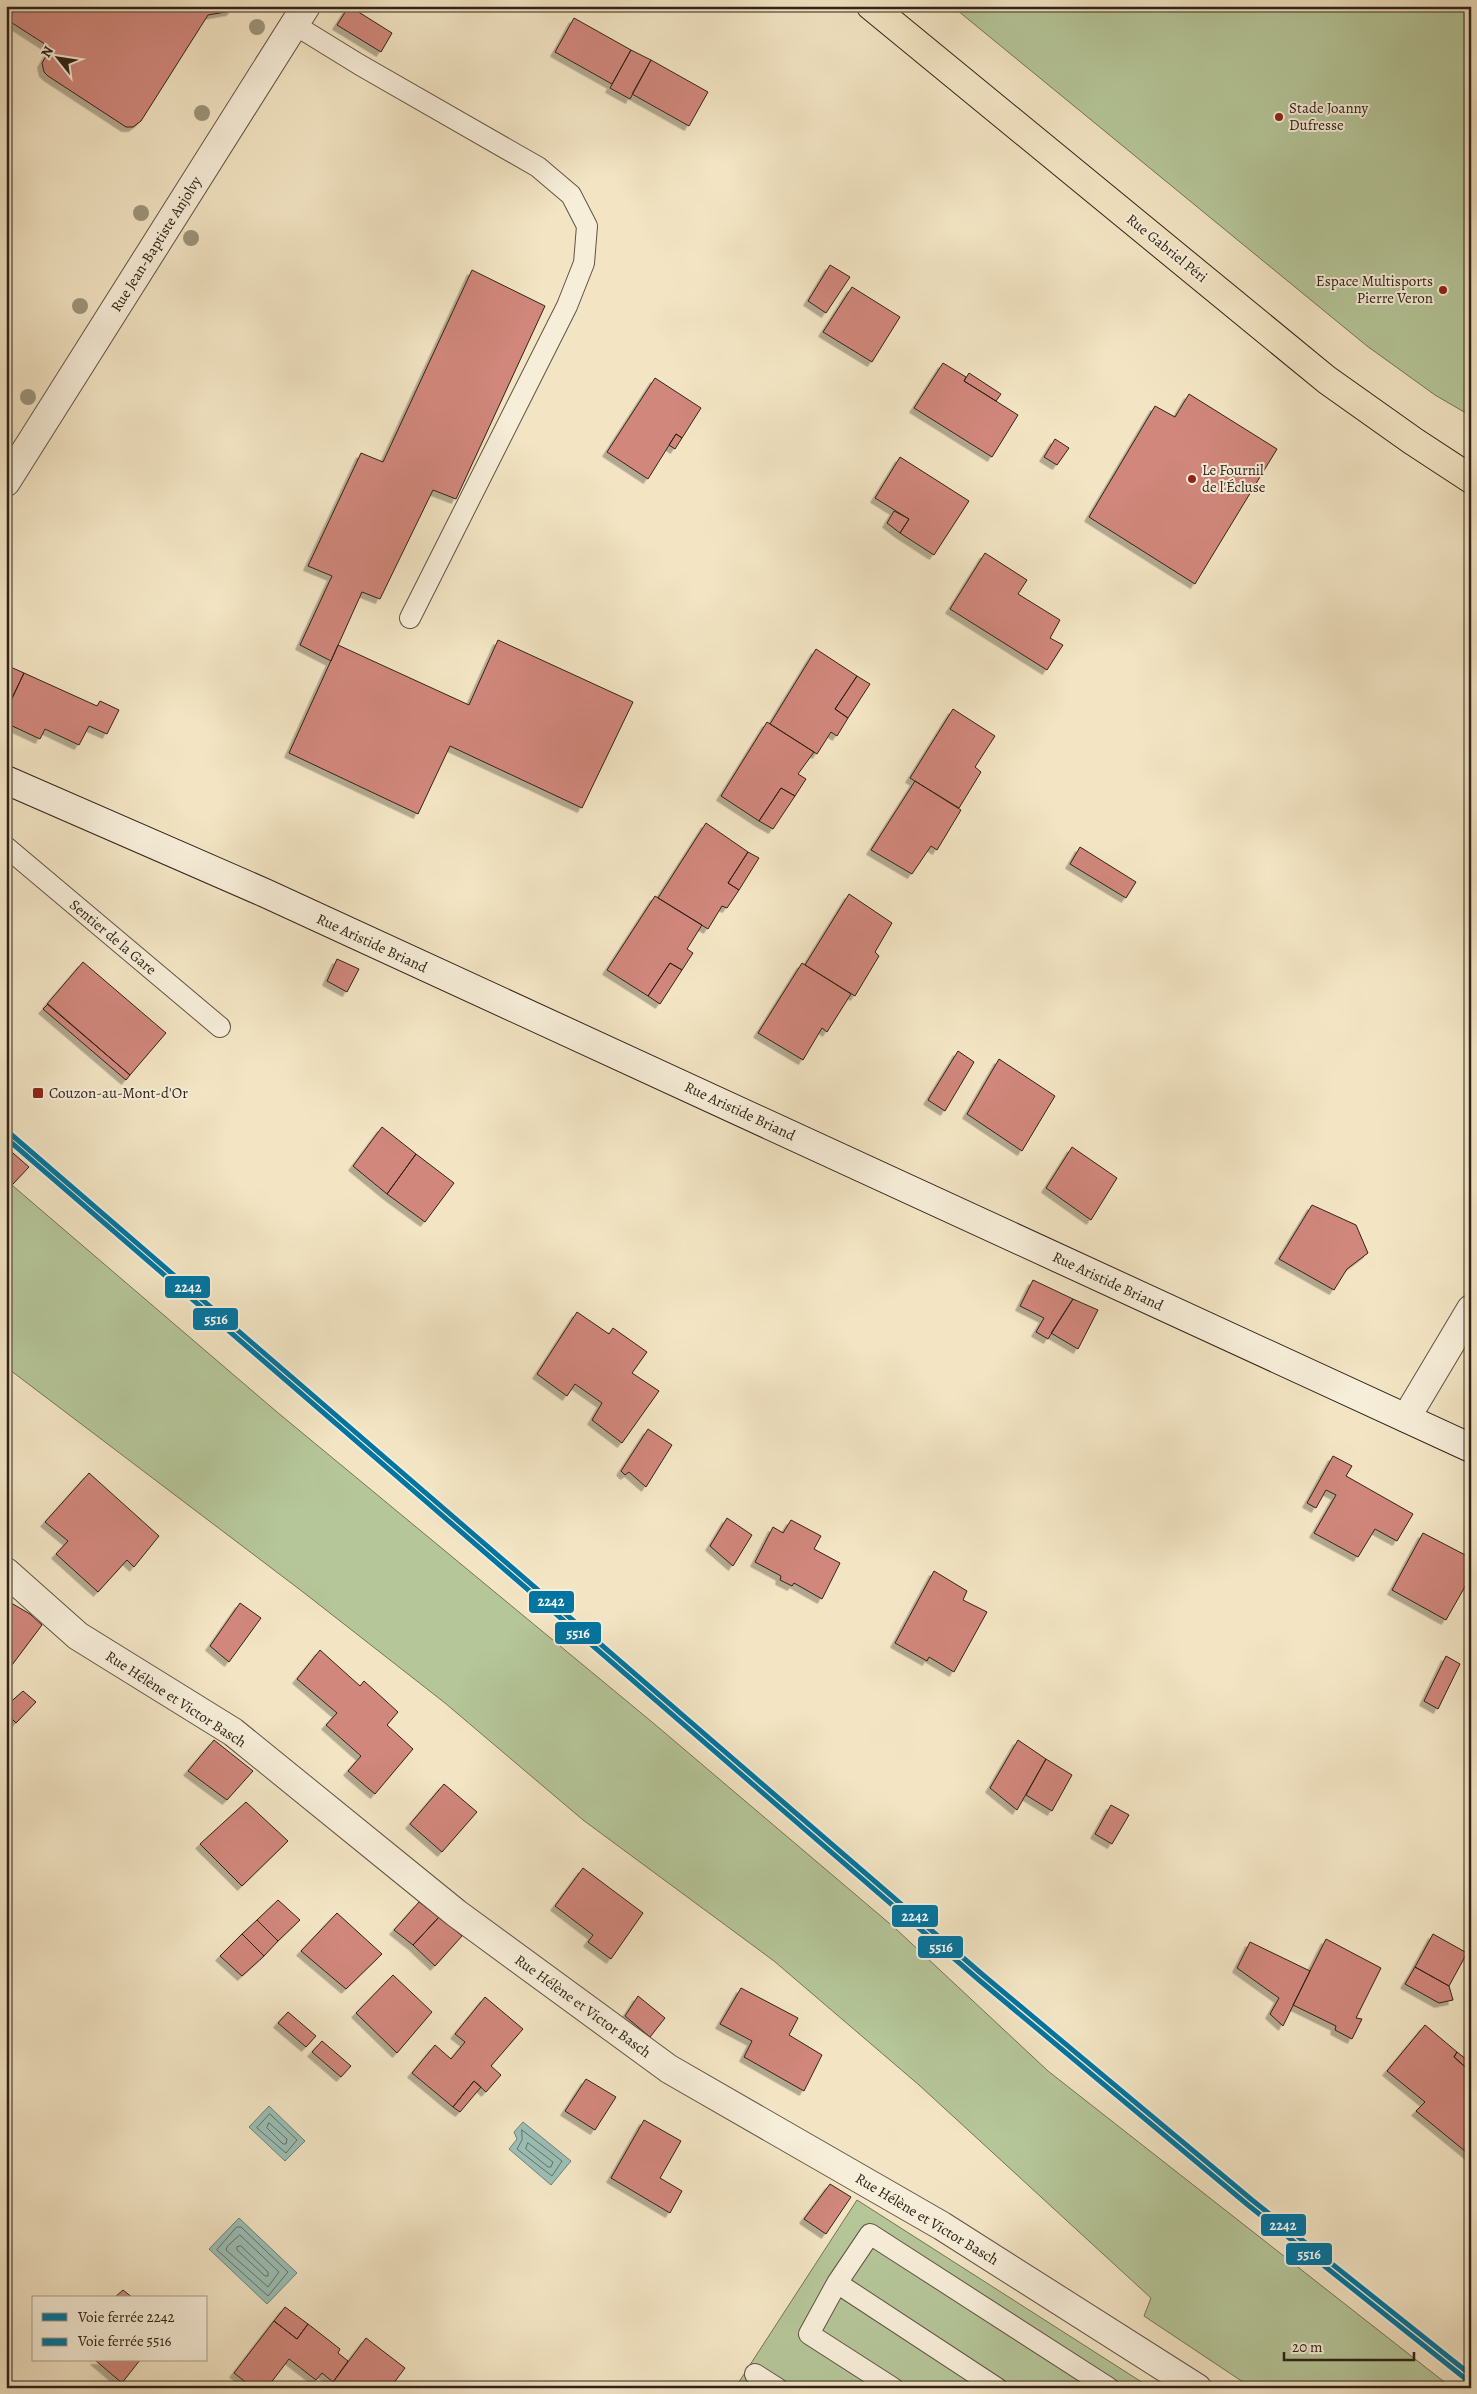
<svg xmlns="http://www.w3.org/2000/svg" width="1477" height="2394" font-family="Alegreya,serif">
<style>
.green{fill:#b5c699;stroke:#727458}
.water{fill:#9bbfb6;stroke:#708177}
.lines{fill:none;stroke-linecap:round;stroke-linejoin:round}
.shore{stroke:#657167;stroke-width:1}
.building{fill:#d1877b;stroke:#2f2318;filter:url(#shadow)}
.lane-casing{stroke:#605443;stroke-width:22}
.street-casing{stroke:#605443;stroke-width:30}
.secondary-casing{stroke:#2f2318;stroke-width:30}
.primary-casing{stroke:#2f2318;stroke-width:30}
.lane{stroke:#f7eed9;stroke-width:20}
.street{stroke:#f7eed9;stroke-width:28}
.secondary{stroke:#f7eed9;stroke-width:28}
.primary{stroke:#f3e5c4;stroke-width:28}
.rail-1-casing{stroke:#f7eed9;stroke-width:9}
.rail-2-casing{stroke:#f7eed9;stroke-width:9}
.rail-1{stroke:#0075a1;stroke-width:5}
.rail-2{stroke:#0075a1;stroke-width:5}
.tree{fill:#9d957b}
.poi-dot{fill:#8f2418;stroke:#f7eed9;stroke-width:2}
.labels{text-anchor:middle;stroke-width:4;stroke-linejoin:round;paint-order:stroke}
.poi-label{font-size:15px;fill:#2f2318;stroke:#f7eed9;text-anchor:start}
.street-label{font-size:15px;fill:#2f2318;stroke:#f7eed9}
.line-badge{stroke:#f7eed9;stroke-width:2}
.badge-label{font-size:14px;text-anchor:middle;font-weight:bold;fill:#fff}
</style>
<defs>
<filter id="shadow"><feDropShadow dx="-4.5" dy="4.5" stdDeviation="0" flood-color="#0004"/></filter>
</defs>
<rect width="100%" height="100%" fill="#f3e5c4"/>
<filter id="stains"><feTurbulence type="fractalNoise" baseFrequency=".004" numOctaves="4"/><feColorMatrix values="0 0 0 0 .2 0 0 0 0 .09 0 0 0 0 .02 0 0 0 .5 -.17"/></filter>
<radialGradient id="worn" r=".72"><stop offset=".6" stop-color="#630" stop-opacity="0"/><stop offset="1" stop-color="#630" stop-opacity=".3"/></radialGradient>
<!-- green -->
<path class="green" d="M952,6h519v410l-36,-21 -68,-49z
M6,1180l271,232 375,310 244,207 152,142 404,317h-200l-108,-72 7,-18 -232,-213 -145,-124 -191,-141 -138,-117 -142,-111 -297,-225z
M857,2200l294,188h-416z"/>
<!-- water -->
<path class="water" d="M269,2106l36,35 -20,20 -36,-34z
M523,2122l48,39 -20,24 -42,-36 8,-10 -3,-7z
M239,2218l58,55 -30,31 -58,-55z"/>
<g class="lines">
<!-- shore -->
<path class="shore" d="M270,2114l27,26 -11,13 -29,-25z
M269,2123l18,16 -1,5h-3l-16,-16z
M522,2130l40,31 -10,15 -35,-27 5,-9z
M528,2143l25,19 -2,5h-3l-22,-18z
M237,2227h4l47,45 -20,24 -51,-46z
M240,2235l39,37 -11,15 -42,-37 1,-3z
M241,2246l27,26v4h-3l-28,-26v-3z"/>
</g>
<!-- building -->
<path class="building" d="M6,6h229l-4,5 -23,4 -67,106 -8,6h-7l-78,-51 -4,-4 -2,-9 9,-15 -45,-29z
M349,6l43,27 -11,19 -44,-27z
M574,18l57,32 -19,34 -57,-32z
M631,50l20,10 -21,39 -20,-11z
M651,60l57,32 -19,34 -57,-32z
M830,265l20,12 -24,36 -18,-12z
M472,270l73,36 -89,193 -23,-9 -53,109 -18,-7 -31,69 -31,-16 32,-69 -24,-10 53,-113 22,9z
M852,287l48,30 -28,45 -49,-30z
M943,363l23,14 -2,4 54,34 -26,42 -78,-49z
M969,373l32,21 -5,7 -32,-20z
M655,378l46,30 -19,30 -6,-4 -28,45 -41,-27z
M1189,394l88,55 -82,135 -106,-67 66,-111 20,11z
M676,434l6,4 -7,11 -6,-4z
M1055,439l14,9 -12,17 -13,-8z
M900,457l69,44 -35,54 -34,-22 9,-14 -34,-21z
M894,511l15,8 -9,14 -13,-10z
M985,553l42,27 -9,14 42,26 -10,18 13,7 -16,25 -97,-61z
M498,640l135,62 -51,106 -132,-62 -32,68 -129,-61 49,-108 131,60z
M816,649l41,27 -22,33 13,9 -11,18 -6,-4 -14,22 -47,-30z
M6,665l18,8 -18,38z
M24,673l73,33 3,-5 19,9 -12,24 -18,-8 -10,19 -34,-16 -5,10 -34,-16v-12z
M857,676l13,8 -22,34 -13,-9z
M953,709l42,27 -20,31 6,5 -22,36 -49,-30z
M767,722l47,30 -16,22 8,5 -11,17 -14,-8 -22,33 -38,-25z
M915,781l46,29 -24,40 -6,-4 -19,28 -41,-24z
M781,788l14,8 -22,33 -14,-8z
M706,823l42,29 -20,31 11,7 -12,18 -5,-2 -14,23 -50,-31z
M1080,847l56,35 -10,16 -56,-34z
M748,852l11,6 -20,32 -11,-7z
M849,894l43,29 -17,29 4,4 -24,40 -50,-31z
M655,896l47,29 -15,24 6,4 -11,17 -12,-7 -22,33 -41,-26z
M337,959l22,10 -12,23 -20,-11z
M83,962l83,71 -36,42 -83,-71z
M670,963l12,7 -22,34 -12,-8z
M802,963l49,31 -24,38 -5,-4 -19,32 -45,-27z
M48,1004l82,71 -4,5 -83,-71z
M958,1051l16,11 -29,49 -17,-11z
M999,1059l56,37 -33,55 -55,-37z
M382,1127l34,27 -29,40 -34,-28z
M6,1147l23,20 -17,18 -6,-5z
M1072,1147l45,31 -26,42 -45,-32z
M416,1154l38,29 -29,39 -38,-28z
M1312,1205l44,20 12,28 -21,16 -13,21 -55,-31z
M1033,1280l40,19 -25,40 -12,-7 8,-14 -24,-12z
M1073,1299l25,11 -20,39 -27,-16z
M577,1312l32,22 4,-6 34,24 -15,21 27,18 -37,52 -30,-23 10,-17 -27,-19 -8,12 -30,-22z
M648,1429l24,16 -26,42 -17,-15 -4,3 -4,-4z
M1333,1456l19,10 -6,10 67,38 -16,27 -22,-12 -17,28 -44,-24 22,-38 -10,-5 -10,18 -9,-5z
M89,1473l70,63 -25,31 -7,-7 -29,32 -42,-38 12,-13 -23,-19z
M727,1518l25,17 -19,31 -23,-20z
M791,1520l30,16 -7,13 26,14 -18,36 -28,-16 -2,3 -12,-6 1,-4 -26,-14 18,-35 10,6z
M1423,1533l48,25v18l-25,44 -54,-30z
M934,1571l33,20 -4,9 24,12 -33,60 -25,-15 -2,4 -32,-18z
M6,1600l24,14 12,11 -36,48z
M240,1603l21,15 -32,44 -19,-16z
M320,1650l40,36 4,-5 34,31 -11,13 26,24 -38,45 -27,-23 13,-15 -35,-31 11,-12 -40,-34z
M1446,1656l14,8 -22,45 -14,-8z
M23,1691l13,11 -20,21 -10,-10v-7z
M214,1740l39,31 -26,29 -39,-29z
M1018,1740l28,19 -29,51 -27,-22z
M1046,1759l26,16 -20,36 -26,-16z
M444,1784l33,28 -35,40 -32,-28z
M246,1802l42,39 -46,45 -42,-42z
M1111,1805l18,10 -17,29 -17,-10z
M583,1868l60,45 -32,46 -23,-17 5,-7 -38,-29z
M278,1900l22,20 -22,21 -21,-21z
M419,1902l20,15 -26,28 -19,-15z
M337,1913l45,41 -36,35 -45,-38z
M439,1917l23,19 -27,30 -22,-21z
M257,1920l21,21 -14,15 -22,-22z
M242,1934l22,22 -22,20 -22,-20z
M1433,1934l34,19 -18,33 -34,-19z
M1326,1939l55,29 -25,50 6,1 -10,20 -17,-9 1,-4 -43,-21z
M1250,1942l60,29 -27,55 -13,-12 9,-16 -42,-30z
M1415,1967l34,19 4,14 -14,3 -34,-19z
M393,1975l39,37 -35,41 -41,-40z
M741,1988l57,30 -9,17 33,20 -18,36 -60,-34 8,-16 -32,-17z
M638,1996l27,22 -15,19 -25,-21z
M485,1997l38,32 -32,37 10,9 -15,17 -12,-11 -21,26 -41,-34 23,-28 16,14 14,-17 -10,-8z
M288,2012l28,24 -10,11 -28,-24z
M1425,2025l32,27 -3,5 17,15v84l-55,-45 9,-9 -38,-31z
M322,2041l29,25 -10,11 -29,-25z
M1457,2052l14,11v9l-17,-15z
M586,2079l30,18 -21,33 -30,-19z
M474,2081l7,6 -21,25 -7,-5z
M644,2120l37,21 -21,37 22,13 -12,22 -59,-35z
M830,2184l21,13 -25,37 -22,-15z
M123,2290l10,8h-19z
M285,2307l23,17 -11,15 -23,-18z
M274,2321l23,18 11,-15 32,25 -2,4 10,8 -15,21 -11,-9 -6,7 -27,-21 -22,29h-14l-19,-15z
M366,2338l39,30 -15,20h-50l-7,-6z
M95,2360h45l-18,23z"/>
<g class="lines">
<defs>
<path id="lane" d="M295,25l65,40 178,102 33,28 16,31 -3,37 -17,43 -157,312
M6,847l214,180
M837,2283l160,105
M755,2374l22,14
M893,2388l-84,-54 28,-51 33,-49 239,154"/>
<path id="street" d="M6,482l300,-476
M1406,1418l65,-109
M6,1572l72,64 155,96 223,181 213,156 273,157 255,162"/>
<path id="secondary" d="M6,780l259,113 1206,555"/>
<path id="primary" d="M871,6l456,374 86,61 58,38"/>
</defs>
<!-- lane casing -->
<use href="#lane" class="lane-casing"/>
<!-- street casing -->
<use href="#street" class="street-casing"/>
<!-- secondary casing -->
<use href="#secondary" class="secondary-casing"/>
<!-- primary casing -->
<use href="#primary" class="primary-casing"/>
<!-- lane -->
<use href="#lane" class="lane"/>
<!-- street -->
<use href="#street" class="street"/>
<!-- secondary -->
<use href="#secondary" class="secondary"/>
<!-- primary -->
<use href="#primary" class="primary"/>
<defs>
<path id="rail-1" d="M6,1130l977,845 269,225 219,175"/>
<path id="rail-2" d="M6,1138l973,842 269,225 219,175"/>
</defs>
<!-- rail-1 casing -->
<use href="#rail-1" class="rail-1-casing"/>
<!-- rail-2 casing -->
<use href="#rail-2" class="rail-2-casing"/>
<!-- rail-1 -->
<use href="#rail-1" class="rail-1"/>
<!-- rail-2 -->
<use href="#rail-2" class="rail-2"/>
</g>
<!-- trees -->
<g class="tree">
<circle cx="257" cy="27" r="8"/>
<circle cx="202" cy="113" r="8"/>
<circle cx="141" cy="213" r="8"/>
<circle cx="191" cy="238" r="8"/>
<circle cx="80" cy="306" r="8"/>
<circle cx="28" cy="397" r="8"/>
</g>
<!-- markers -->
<g class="poi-dot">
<circle cx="1279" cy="117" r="5"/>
<circle cx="1443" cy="290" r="5"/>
<circle cx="1192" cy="479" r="5"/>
<rect x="32" y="1087" width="12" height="12" rx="2.5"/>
</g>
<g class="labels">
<!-- poi labels -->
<g class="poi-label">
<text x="1289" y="113">Stade Joanny<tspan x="1289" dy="17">Dufresse</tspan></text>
<text x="1433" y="286" text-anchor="end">Espace Multisports<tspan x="1433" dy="17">Pierre Veron</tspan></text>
<text x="1202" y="475">Le Fournil<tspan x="1202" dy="17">de l'Écluse</tspan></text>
<text x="49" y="1098">Couzon-au-Mont-d'Or</text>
</g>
<!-- street labels -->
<g class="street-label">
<text transform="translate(156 244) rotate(-58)" y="5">Rue Jean-Baptiste Anjolvy</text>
<text transform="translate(1167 248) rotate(39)" y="5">Rue Gabriel Péri</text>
<text transform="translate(113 937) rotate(40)" y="5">Sentier de la Gare</text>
<text transform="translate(372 943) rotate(25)" y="5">Rue Aristide Briand</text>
<text transform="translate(740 1111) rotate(25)" y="5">Rue Aristide Briand</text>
<text transform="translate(1108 1281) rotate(25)" y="5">Rue Aristide Briand</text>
<text transform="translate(176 1699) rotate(33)" y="5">Rue Hélène et Victor Basch</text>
<text transform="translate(583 2006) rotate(36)" y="5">Rue Hélène et Victor Basch</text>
<text transform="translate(927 2219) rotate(31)" y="5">Rue Hélène et Victor Basch</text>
</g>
</g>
<g class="line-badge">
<rect x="164" y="1275" width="47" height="24" rx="5" fill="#0075a1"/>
<rect x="192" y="1307" width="47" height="24" rx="5" fill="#0075a1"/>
<rect x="528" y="1590" width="47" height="24" rx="5" fill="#0075a1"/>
<rect x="554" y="1621" width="48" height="24" rx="5" fill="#0075a1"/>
<rect x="891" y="1904" width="48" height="24" rx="5" fill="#0075a1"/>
<rect x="917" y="1935" width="47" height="24" rx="5" fill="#0075a1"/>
<rect x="1260" y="2213" width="47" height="24" rx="5" fill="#0075a1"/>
<rect x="1285" y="2242" width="48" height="24" rx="5" fill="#0075a1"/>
</g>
<g class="badge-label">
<text x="188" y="1292">2242</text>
<text x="216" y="1324">5516</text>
<text x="551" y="1606">2242</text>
<text x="578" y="1638">5516</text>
<text x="915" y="1921">2242</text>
<text x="941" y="1952">5516</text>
<text x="1283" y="2230">2242</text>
<text x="1309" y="2259">5516</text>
</g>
<!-- margin -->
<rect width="1477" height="2394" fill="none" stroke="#f3e5c4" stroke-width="25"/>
<rect x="8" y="8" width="1462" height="2379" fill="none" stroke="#2f2318" stroke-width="2.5"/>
<rect x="12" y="12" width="1452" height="2369" fill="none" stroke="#2f2318"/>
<!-- legend -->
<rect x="32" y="2296" width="175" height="65" fill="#f7eed9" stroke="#a79d8c"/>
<rect x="42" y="2313" width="25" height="8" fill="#0075a1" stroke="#a79d8c"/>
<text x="78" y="2322" font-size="15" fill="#2f2318">Voie ferrée 2242</text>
<rect x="42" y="2338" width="25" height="8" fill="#0075a1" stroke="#a79d8c"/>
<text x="78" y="2346" font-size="15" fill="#2f2318">Voie ferrée 5516</text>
<!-- north arrow -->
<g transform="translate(58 58) rotate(300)" stroke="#f7eed9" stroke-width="4" paint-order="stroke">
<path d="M0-4L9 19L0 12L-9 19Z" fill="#2f2318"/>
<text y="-8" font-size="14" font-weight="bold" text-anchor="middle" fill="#2f2318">N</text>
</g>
<!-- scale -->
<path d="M1284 2352v8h130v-8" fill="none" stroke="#2f2318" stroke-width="2.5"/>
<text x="1292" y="2352" font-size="15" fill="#2f2318" stroke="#f7eed9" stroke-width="4" paint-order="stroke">20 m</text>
<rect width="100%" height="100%" filter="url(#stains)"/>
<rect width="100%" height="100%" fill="url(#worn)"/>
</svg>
